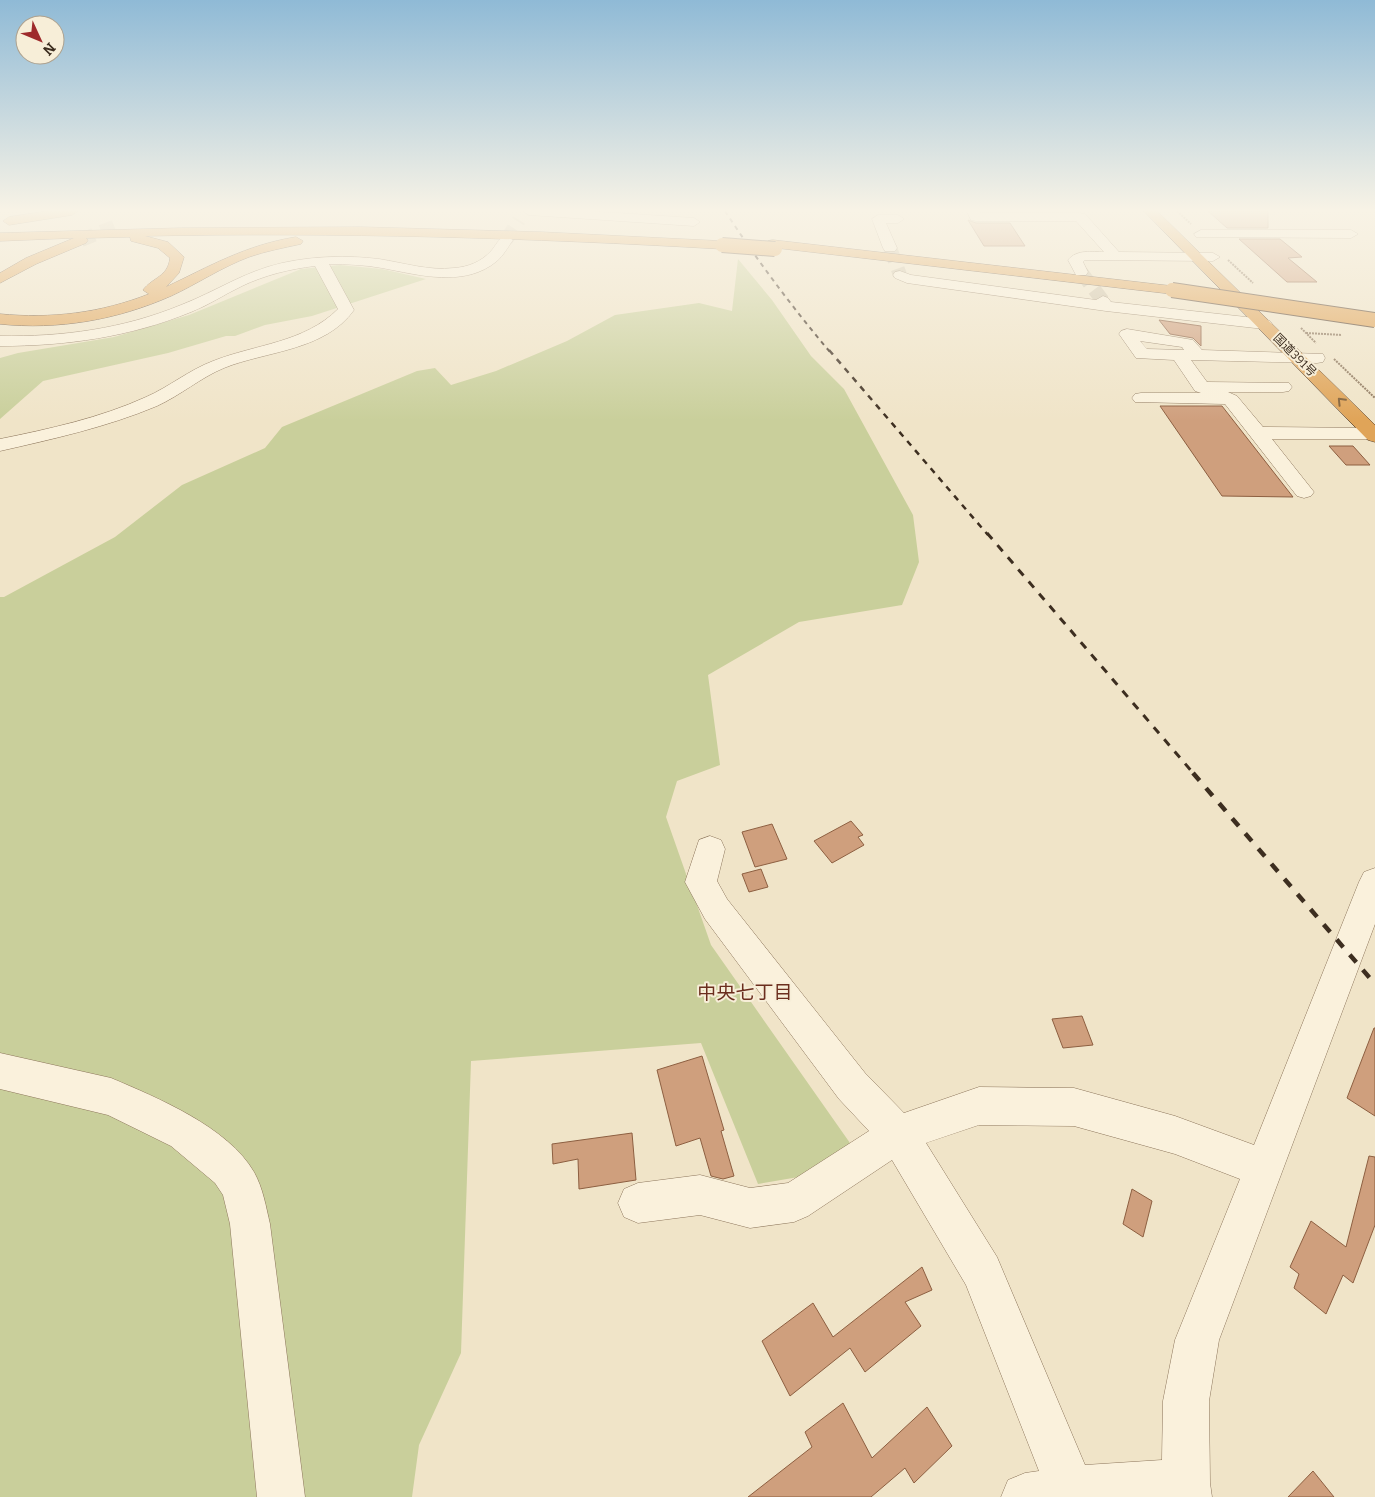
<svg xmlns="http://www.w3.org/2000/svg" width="1375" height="1497" font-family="Bitter,'Noto Sans JP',serif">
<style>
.green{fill:#c9cf9b}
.building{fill:#cf9f7d;stroke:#8d5f41}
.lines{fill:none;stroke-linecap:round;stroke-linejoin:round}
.minor-tunnel{stroke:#ccc0a6;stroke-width:14;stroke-dasharray:14 8;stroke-linecap:butt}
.highway-tunnel{stroke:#ccc0a6;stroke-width:14;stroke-dasharray:14 8;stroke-linecap:butt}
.minor-casing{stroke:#8d765c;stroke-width:1}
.highway-casing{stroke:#5b4430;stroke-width:1}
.path{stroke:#8d765c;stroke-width:2;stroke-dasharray:2 1;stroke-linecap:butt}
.minor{fill:#faf1dc;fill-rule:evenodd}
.highway{fill:#e0a458;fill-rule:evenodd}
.rail-far3{stroke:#3d2e20;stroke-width:2;stroke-dasharray:4.5 4.5;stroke-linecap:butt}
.rail-far2{stroke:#3d2e20;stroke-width:2.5;stroke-dasharray:6 6;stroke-linecap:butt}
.rail-far1{stroke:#3d2e20;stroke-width:3;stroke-dasharray:8 8;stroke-linecap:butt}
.rail{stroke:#3d2e20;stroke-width:4.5;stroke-dasharray:10 10;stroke-linecap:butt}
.highway-bridge-casing{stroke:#5b4430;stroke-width:16;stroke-linecap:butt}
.highway-bridge{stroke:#e0a458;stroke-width:14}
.oneway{stroke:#7e5d36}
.labels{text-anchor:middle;stroke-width:4;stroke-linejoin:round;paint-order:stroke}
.far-street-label{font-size:12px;fill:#3d2e20;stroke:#f7eed8}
.near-neighbourhood-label{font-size:19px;fill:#6b2e1e;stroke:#f7eed8}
</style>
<rect width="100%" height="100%" fill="#f0e4c8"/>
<!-- green -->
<path class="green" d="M738,259l34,41 39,56 33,33 69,126 6,47 -17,43 -103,17 -91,53 12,90 -43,16 -11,36 45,128 139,198 -34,31 -58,10 -57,-141 -230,18 -10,292 -42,92 -7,52h-412v-900h4l111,-60 67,-52 83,-37 17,-21 135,-56 18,-3 16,17 45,-14 71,-30 48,-26 84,-12 33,8z
M340,265l42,4 44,10 -114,37 -47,9 -30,11h-9l-58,17 -125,28 -43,38v-61l18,-5 96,-16 75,-22 112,-46z"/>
<!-- building -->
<path class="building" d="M1208,211h60v17h-41z
M968,220l8,3h34l15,23h-41z
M1239,239h41l22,18 -14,1 29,24h-30z
M1159,320l42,6v20l-8,-8 -23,-4z
M1160,406h62l71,91 -71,-1z
M1329,446h24l17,19h-24z
M851,821l12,14 -5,2 6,8 -32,18 -18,-22z
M772,824l15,35 -32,8 -13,-35z
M761,869l7,18 -19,5 -7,-18z
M1082,1016l11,29 -30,3 -11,-29z
M1374,1028h1v88l-28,-18z
M702,1056l22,74 -3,1 13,45 -11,3 -12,-3 -11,-38 -24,8 -19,-76z
M632,1133l4,47 -57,9 -1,-30 -25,5 -1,-20z
M1369,1156l6,1v68l-22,58 -10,-8 -17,39 -32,-26 5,-14 -9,-7 21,-46 35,26z
M1132,1189l20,12 -9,36 -20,-13z
M922,1267l10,23 -27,12 16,24 -56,46 -15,-24 -60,48 -28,-55 51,-38 20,34z
M843,1403l29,55 55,-51 25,39 -38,37 -9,-15 -34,29h-123l64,-50 -7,-15z
M1313,1471l21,26h-46z"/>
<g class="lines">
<!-- minor-tunnel -->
<path class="minor-tunnel" d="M506,240l13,-20
M890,248l10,27
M1081,272l22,29"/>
<!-- highway-tunnel -->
<path class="highway-tunnel" d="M81,240l40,-16"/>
<defs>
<path id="minor" d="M523,211h64l107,7 6,4 -6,4 -165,-11z
M967,211h12l1,2h100l5,1 34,38 94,1 7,4 -7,4 -128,-1 -2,2 5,10 -2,3h-10l-8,-15c9,-11 24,-8 36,-8l-28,-31h-100l-5,-1z
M878,215h20l6,4 -6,4h-12l11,25 -2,3h-10l-2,-3 -11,-29z
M1201,230h150l7,4 -7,4 -155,-1 -2,-3z
M506,236l7,4c-5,7 -10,16 -16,21 -32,27 -78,14 -115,7 -17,-3 -35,-4 -53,-4l25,46c-29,41 -88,41 -130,58 -24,10 -43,27 -67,38 -50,21 -104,33 -157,45v-12c49,-10 100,-21 146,-42 23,-10 43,-27 67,-36 43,-17 91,-18 125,-52l-23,-43c-25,3 -50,9 -73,20 -17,8 -33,19 -51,26 -61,25 -125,34 -191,34v-10c62,1 123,-7 181,-31 36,-14 62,-33 101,-42 32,-7 64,-8 97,-4 26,4 49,12 75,9 14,-1 27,-6 37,-17 5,-5 7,-13 15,-15z
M900,271l11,4 185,25 7,-4 5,2 3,4 153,17 6,2 2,3 -2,3 -6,2 -158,-18 -199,-28 -12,-5 -2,-3 2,-3z
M1127,329l66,11 9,10 121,4 2,4 -2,4 -6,1 -126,-3 16,22 82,1 3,4 -3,4 -6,1h-55l9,4 26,31 110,1 2,1v10h-103l42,53 -3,4 -7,2 -7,-2 -72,-92 -90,-2 -3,-4 3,-4 6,-1h60l-6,-2 -21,-31 -38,-2 -17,-24 2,-3zM1140,341l42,6 2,3 -37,-1z
M710,836l11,4 4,9 -8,32 10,18 138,174 39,40 75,-26 95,1 101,28 79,29 105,-263 5,-10 11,-4v56l-156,416 -10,61 1,82 2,14h-211l7,-17 17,-7 14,-2 -73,-186 -74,-125 -84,56 -14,6 -44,6 -50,-13 -62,8 -14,-6 -6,-14 6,-14 14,-6 62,-8 50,13 38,-5 81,-52 -30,-32 -134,-180 -20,-37 14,-42zM979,1125l95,1 101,28 65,25 -65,161 -12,61 -1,59 -77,5 -88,-208 -71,-114z
M0,1053l111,25c47,20 117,49 143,94 9,16 12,35 16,52l35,273h-48l-27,-273 -7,-29 -8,-12 -44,-37 -63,-31 -108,-26z"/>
<path id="highway" d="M48,211h30l-6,4 -63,10 -6,-4 6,-4z
M1144,211h13l218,214v17l-7,-2z
M361,227l180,5 181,9 7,4 -7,4c-192,-11 -385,-17 -577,-13l23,6 16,15 -5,16 -13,14c44,-21 80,-42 130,-50l7,4 -2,3c-18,4 -35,7 -52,13 -27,10 -52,27 -78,39 -54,24 -113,34 -171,28v-10c51,5 101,-1 149,-20l-6,-4c10,-13 25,-13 27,-32l-12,-10 -27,-7 -1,-4 -44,1 2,2 -2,3 -50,21 -36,19v-10l26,-15 48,-20 -74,3v-8l181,-5z
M773,240l399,46 5,1 2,3 -2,3 -5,1 -404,-47 -2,-3 2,-3z"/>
</defs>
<!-- minor casing -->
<use href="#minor" class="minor-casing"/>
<!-- highway casing -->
<use href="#highway" class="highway-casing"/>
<!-- path -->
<path class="path" d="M1177,211l14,13
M1228,260l25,23
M1301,328l15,15
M1306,333l36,2
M1334,359l41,39"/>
<!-- minor -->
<use href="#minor" class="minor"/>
<!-- highway -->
<use href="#highway" class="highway"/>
<!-- rail-far3 -->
<path class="rail-far3" d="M725,211c32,49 67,96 105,141"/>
<!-- rail-far2 -->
<path class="rail-far2" d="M829,350l159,185"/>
<!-- rail-far1 -->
<path class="rail-far1" d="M987,533l207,241"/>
<!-- rail -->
<path class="rail" d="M1193,773l182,211"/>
<defs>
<path id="highway-bridge" d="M722,245l53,4
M1172,290l203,30"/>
</defs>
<!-- highway-bridge casing -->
<use href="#highway-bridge" class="highway-bridge-casing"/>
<!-- highway-bridge -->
<use href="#highway-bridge" class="highway-bridge"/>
</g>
<!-- one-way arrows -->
<defs><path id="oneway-chevron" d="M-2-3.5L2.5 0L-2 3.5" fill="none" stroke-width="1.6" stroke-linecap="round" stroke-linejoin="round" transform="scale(1.25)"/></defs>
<use class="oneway" href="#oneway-chevron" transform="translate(1341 401) rotate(-134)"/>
<!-- sky -->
<linearGradient id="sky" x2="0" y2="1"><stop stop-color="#8fbad6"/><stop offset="0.5" stop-color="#f8f3e6"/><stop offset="1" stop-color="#f8f3e6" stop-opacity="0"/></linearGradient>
<rect width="1375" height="421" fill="url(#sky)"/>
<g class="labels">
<!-- far-street labels -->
<g class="far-street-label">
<text transform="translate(1295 355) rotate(45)" y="4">国道391号</text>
</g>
<!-- near-neighbourhood labels -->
<g class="near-neighbourhood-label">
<text x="745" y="999">中央七丁目</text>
</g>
</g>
<!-- north arrow -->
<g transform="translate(40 40) rotate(134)"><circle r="24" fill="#f7eed8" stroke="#ada18e"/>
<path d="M0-4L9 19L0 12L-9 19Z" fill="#9e2a2b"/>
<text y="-8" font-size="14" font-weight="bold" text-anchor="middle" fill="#3d2e20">N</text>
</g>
</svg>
